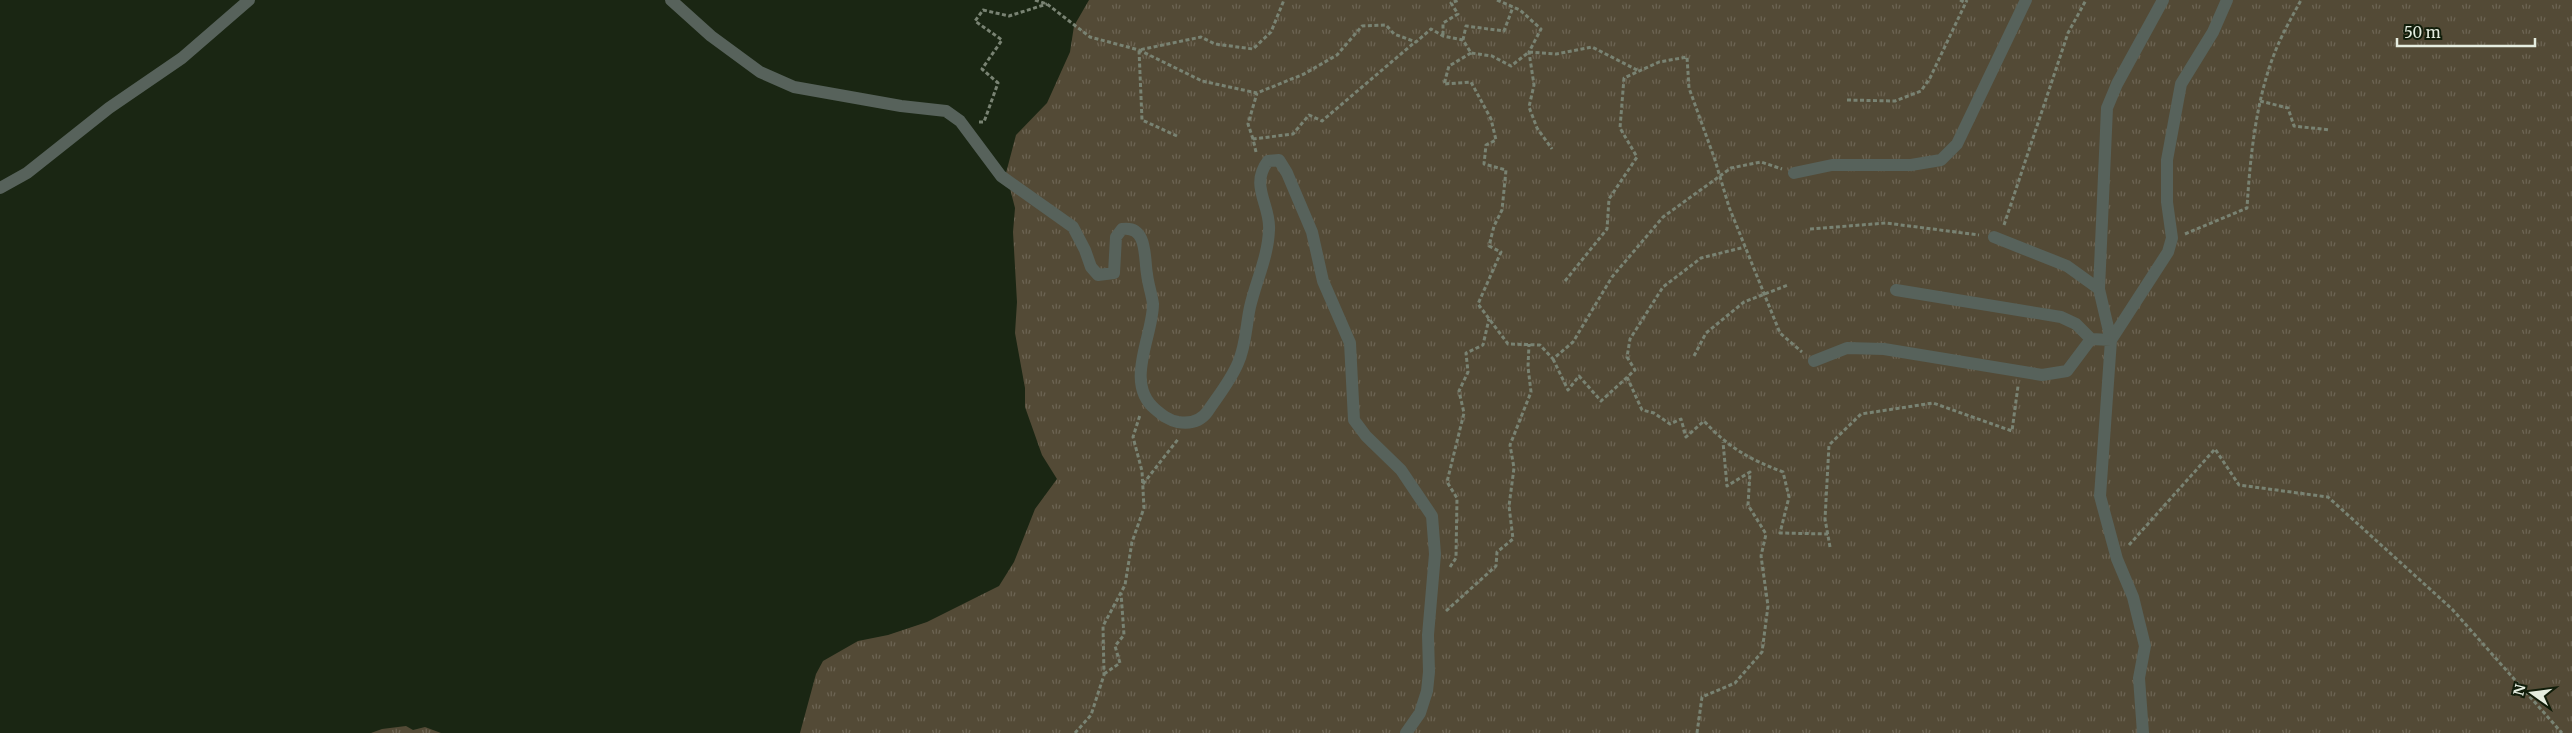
<svg xmlns="http://www.w3.org/2000/svg" width="2572" height="733" font-family="Merriweather,serif">
<style>
.grass{fill:url(#grass-tufts)}
.lines{fill:none;stroke-linecap:round;stroke-linejoin:round}
.path{stroke:#798373;stroke-width:3;stroke-dasharray:4 2.5;stroke-linecap:butt}
.minor{stroke:#57625b;stroke-width:12}
</style>
<defs>
<pattern id="grass-tufts" width="24" height="20" patternUnits="userSpaceOnUse" patternTransform="scale(1.25)"><rect width="24" height="20" fill="#534a36"/><path d="M3 7l-1-3M5 7V3M7 7l1-3M15 17l-1-3M17 17v-4M19 17l1-3" fill="none" stroke="#6c6453"/></pattern>
</defs>
<rect width="100%" height="100%" fill="#1a2613"/>
<!-- grass -->
<path class="grass" d="M1089,0h1483v733h-1772l16,-59 7,-13 35,-20 30,-6 39,-13 72,-36 15,-24 21,-53 22,-30 -15,-24 -17,-48v-19l-10,-55 2,-31 -4,-70 2,-24 -9,-35 10,-38 31,-32 23,-51 4,-26z
M406,726l7,4 12,-3 16,6h-70l11,-4z"/>
<g class="lines">
<!-- path -->
<path class="path" d="M1035,0l12,4 43,33 49,13 63,31 55,12 47,-19 33,-19 25,-29 24,-1 8,9 22,8 15,-13 12,7 20,4 8,13 21,3 19,10 18,-14 27,2 36,-7 47,24
M1497,0l23,10 21,19 -12,23 5,33 -5,22 8,21 15,21
M1960,0l6,3
M1443,35v-12l15,-9 -7,-11 8,-3
M1463,40l3,-14 38,5 9,-24
M1471,53l-22,13 -5,18 27,-2 20,37 5,21 -10,5 -2,19 22,6 -4,40 -8,16 -5,20 12,6 -23,52 30,40 32,1 13,14 20,-17 39,-65 51,-60 68,-49 30,-6 21,7
M1847,100l48,1 26,-10 9,-13 37,-78
M2260,101l28,7 6,18 36,4
M979,122h5l14,-39 -16,-14 20,-29 -27,-19 8,-11 26,6 38,-12
M1177,136l-35,-16 -3,-70 62,-13 14,7 38,5 18,-17 13,-32
M1253,139l-5,-15 9,-31
M1256,152l-3,-13 40,-5 16,-19 13,6 93,-79
M2004,225l64,-192 18,-33
M1810,229l76,-6 93,12
M2185,234l62,-26c3,-50 9,-109 28,-156 7,-18 17,-35 26,-52
M1565,281l42,-52 2,-30 28,-42 -17,-29 4,-50 35,-16 28,-5 2,31 26,72 14,47 51,126 22,19
M1694,356l12,-23 38,-31 44,-17
M1553,359l15,31 11,-14 22,25 34,-31 -8,-13 3,-18 33,-52 38,-29 44,-11
M1627,377l15,33 12,3 16,11 11,-5 5,18 18,-16c25,27 45,38 79,51l6,25 -9,36 48,1
M1143,484l36,-46
M2129,545l86,-96 24,36 89,12 124,112 110,124
M1830,547l-5,-28 4,-74 32,-31 72,-11 79,28 6,-45
M1450,567l6,-9 1,-60 -10,-16 17,-69 -5,-22 9,-19 -2,-19 17,-8 6,-26
M1446,611l50,-45 1,-14 16,-13 -4,-33 5,-38 -4,-23 21,-53 -3,-25 1,-23
M1104,674l16,-11 -5,-17 9,-11 -3,-42
M1075,733l16,-18 13,-40 -1,-49 22,-41 7,-43 12,-34 -2,-37 -9,-34 7,-22
M1697,733l5,-36 33,-14 27,-31 6,-46 -7,-50 5,-22 -18,-29 2,-33 -23,14 -4,-44"/>
<!-- minor -->
<path class="minor" d="M671,0l40,36 49,36 34,15 107,19 45,5 14,10 41,55 72,51 12,23 6,17 7,8 16,-2 2,-36 6,-8c26,-4 22,29 25,45 1,10 5,21 6,30 0,32 -29,79 2,105 7,6 13,11 23,13 12,2 23,-1 30,-11 10,-15 23,-31 30,-48 8,-17 8,-38 12,-56 6,-26 18,-50 19,-77 2,-25 -20,-44 -1,-69l11,-1 8,13 25,59 11,49 27,62 4,77 12,16 35,34 31,46 3,38 -7,81 1,37 -2,19 -7,22 -14,20
M1794,173l38,-8h79l30,-5 16,-16 69,-144
M0,188l27,-15 82,-65 73,-50 67,-58
M1994,237l73,29 32,23
M2091,339l20,1 57,-88 4,-14 -5,-36v-42l14,-76 32,-52 14,-32
M1814,361l33,-13 37,1 158,26 25,-4 24,-32 -15,-15 -15,-7 -165,-27
M2143,733l-4,-55 6,-32 -12,-49 -16,-38 -17,-63 11,-156 -12,-51 8,-181 10,-24 46,-84"/>
</g>
<!-- north arrow -->
<g transform="translate(2532 693) rotate(284)" stroke="#111d0a" stroke-width="4" paint-order="stroke">
<path d="M0-4L9 19L0 12L-9 19Z" fill="#e5ede0"/>
<text y="-8" font-size="14" font-weight="bold" text-anchor="middle" fill="#e5ede0">N</text>
</g>
<!-- scale -->
<path d="M2397 38v8h138v-8" fill="none" stroke="#e5ede0" stroke-width="2.5"/>
<text x="2404" y="38" font-size="15" fill="#e5ede0" stroke="#111d0a" stroke-width="4" paint-order="stroke">50 m</text>
</svg>
